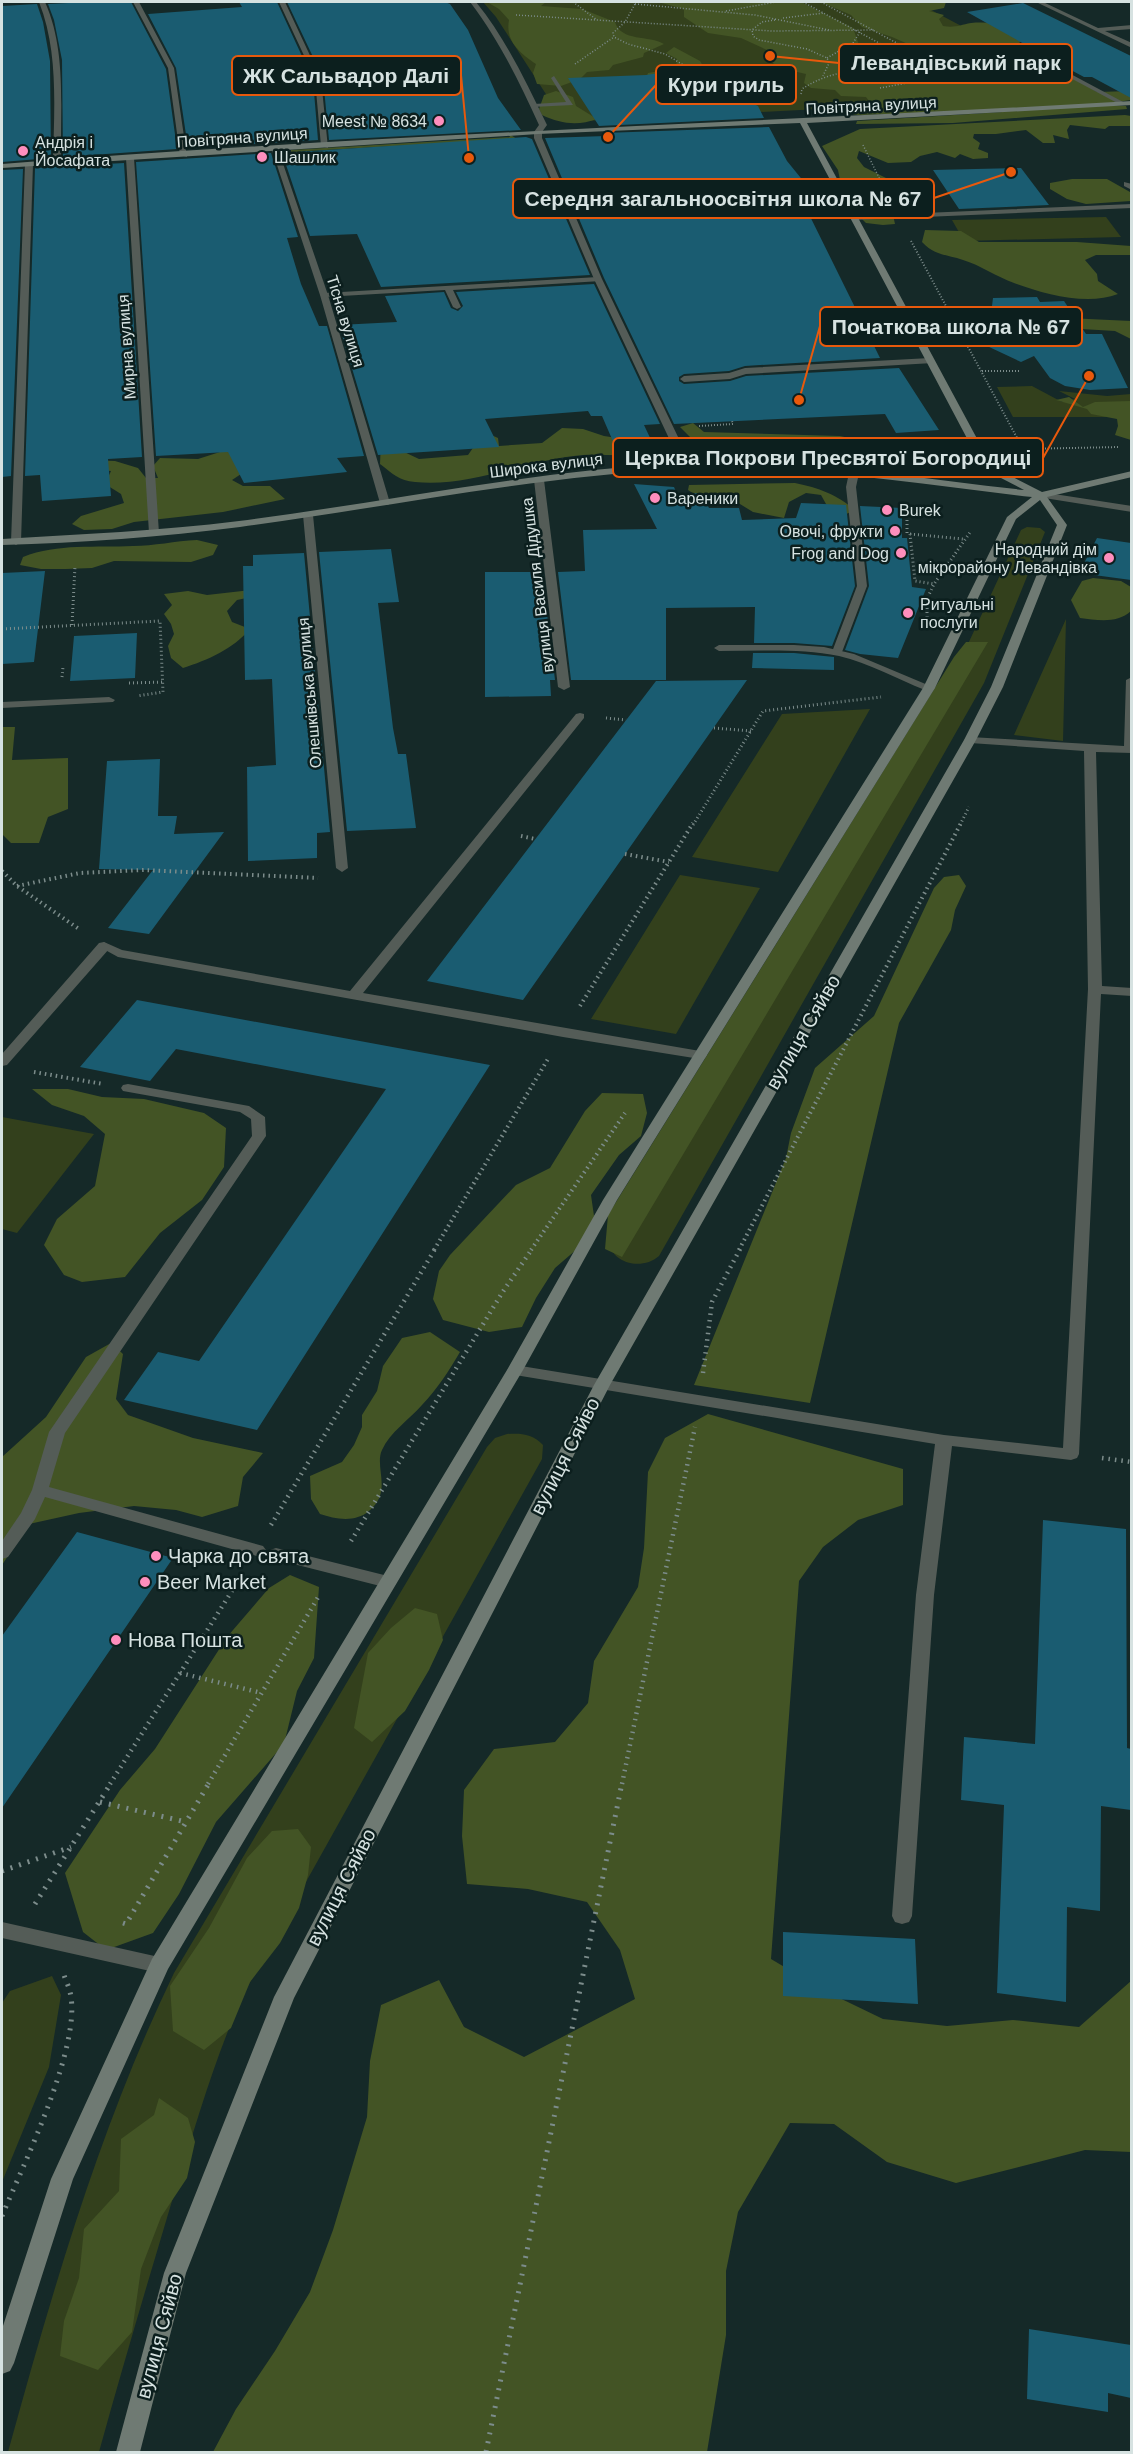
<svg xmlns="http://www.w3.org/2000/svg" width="1133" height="2454" font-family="Helvetica,sans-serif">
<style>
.green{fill:#33401c}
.forest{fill:#435425}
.building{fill:#1a5c71}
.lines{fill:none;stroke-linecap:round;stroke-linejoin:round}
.path-far5{stroke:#7c8c8b;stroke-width:1.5;stroke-dasharray:1 2;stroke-linecap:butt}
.path-far4{stroke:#7c8c8b;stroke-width:2;stroke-dasharray:1 2;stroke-linecap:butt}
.path-far3{stroke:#7c8c8b;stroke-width:3;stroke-dasharray:1 3;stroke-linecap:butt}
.path-far2{stroke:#7c8c8b;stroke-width:4;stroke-dasharray:1.5 4;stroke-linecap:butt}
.path-far1{stroke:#7c8c8b;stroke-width:4.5;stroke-dasharray:1.5 5;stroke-linecap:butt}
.path{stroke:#7c8c8b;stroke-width:5;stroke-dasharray:2 7;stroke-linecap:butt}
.lane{fill:#545c57;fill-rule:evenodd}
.street{fill:#545c57;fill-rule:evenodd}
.secondary{fill:#6f7a73;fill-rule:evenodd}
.poi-dot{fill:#fe8ebd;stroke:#0c1f1e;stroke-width:2}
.labels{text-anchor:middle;stroke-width:5;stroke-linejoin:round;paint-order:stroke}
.far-street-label{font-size:16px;fill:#d6e2e1;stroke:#0c1f1e}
.far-poi-label{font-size:16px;fill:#d6e2e1;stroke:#0c1f1e;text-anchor:start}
.street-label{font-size:20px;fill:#d6e2e1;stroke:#0c1f1e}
.poi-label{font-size:20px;fill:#d6e2e1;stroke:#0c1f1e;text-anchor:start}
.leader{fill:none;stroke:#e8590c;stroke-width:2}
.callout-dot{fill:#e8590c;stroke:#0c1f1e;stroke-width:2}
.callout{fill:#0c1f1e;stroke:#e8590c;stroke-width:2}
.callout-label{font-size:21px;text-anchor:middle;font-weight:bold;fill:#d6e2e1}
</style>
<rect width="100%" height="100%" fill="#152928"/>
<!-- green -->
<path class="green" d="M483,2h433l176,93 -528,27 -68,-105z
M1106,217l15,20 -157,4 -12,-21z
M1032,386l30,16 13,-3 -16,-8 48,5 24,-2v23h-118l-16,-30z
M1027,527l13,1 5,4 -61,151 -325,573c-16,14 -45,9 -50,-13l345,-569 67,-144z
M1066,619l-3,122 -49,-6z
M870,709l-92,163 -86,-15 90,-143z
M680,875l80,13 -84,146 -85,-15z
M2,1117l92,17 -77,99 -15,-4z
M507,1434c14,-1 26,0 36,11l-1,14 -298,534c-29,64 -48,131 -69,198 -26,87 -52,174 -76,261h-91c45,-163 92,-326 166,-479l313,-526 8,-9z
M52,1976l9,19 -12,72 -47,115v-179l8,-12z"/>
<!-- forest -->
<path class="forest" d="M487,2h59l-5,4 41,3 33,13c6,20 34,13 49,22l-20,9 -1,4 -30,8 -4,5 -22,2 -7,7 -19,7 -24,-2 -4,-11 3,-9c-16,-11 -31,-23 -27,-44l-10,-11z
M658,2h143l52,26 6,17c14,4 31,13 38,26 30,11 63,19 88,-4l-15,-7 -43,-3 -1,-5 -34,-15 -30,-10 -11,-12 -30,-13h125l-2,6 -15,3 15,4 -5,4 4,7c12,2 17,-1 28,-3 20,-2 42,3 62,7l-15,14 6,4 21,3 17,10 -8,10 24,9 19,12 34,-1v9l-35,5 30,1 1,3 -174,14 -97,1 1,-3 146,-9 -148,3 -8,-4 7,-6 15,-4 -3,-4 -25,-1 -6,-6 -24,-2 -7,-5 2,-9 -26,-6 -13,-9v-9l-26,-12 -33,-5 -24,-16v-8z
M674,47l26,14 6,10 22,9 11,12 -5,9 -87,-25 1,-3 28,-5 1,-9 -11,-6z
M556,91l17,6 3,9 21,13c-19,7 -36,5 -55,-4l-3,-6 5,-14z
M1125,115l6,1v10h-22l-4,3 -35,-4 -3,5 2,9 -16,-4 2,8h-12l-17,-13 -30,4h-22l-1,4 7,5 -2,6 10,4v5l-15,1 -13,-5 -5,4 -18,-6 -17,4 -9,6 -23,1 -29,-12 -2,7 7,9 28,14 -8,9 6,11 5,23 -12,1 -17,-2 -6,-6 -5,-6 -5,-17 -10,-14 -2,-10 -16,-24 38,-17z
M509,134l8,5 -226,13v-2l219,-13z
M1072,179h35l23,13 1,9 -45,3 -19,-5 -17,-10v-6z
M925,230l36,1 18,11h98l54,4v9h-35l-11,5 12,14 1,7 20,13c-31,12 -74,0 -104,-11 -17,-6 -34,-18 -51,-23 -17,-6 -28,-4 -41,-18z
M1046,317l85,4v18l-16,-8 -67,-4z
M1069,397l14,10 12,-5 36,-1v39l-16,-5 3,-9 -1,-7 -26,-5 -4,-5 -31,-9z
M693,423l11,9 136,4 9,2 -1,6 -23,3 -70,-4 -10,4 -48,-3 -17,-17z
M562,428l21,1 21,7 59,9c-25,16 -53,8 -80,10 -55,4 -114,33 -168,27 -16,-1 -23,-9 -35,-18l1,-23 38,18 49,-4 7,-10 14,-11 9,4 1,8 43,-3z
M248,443l-1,27 -15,10 11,6h27l15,13 -62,13 -89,10 -22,7 -28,1 -12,-6 9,-8 43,-13 -3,-9 -16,-10 6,-13 -69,-6 14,-6 59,2 23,7 8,10h12l-5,-12 7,-8 38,1z
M795,483c24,5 41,11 60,27l-13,6 -11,-3 -10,-18 -15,-2 -17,9 -5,16 -31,-6 -18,-11 -35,-3 -12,-8 1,-5z
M197,540l21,5 -5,10 -22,7 -77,-1 -22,7 -26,1h-25l-21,-4 3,-8c35,-14 73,-9 110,-11 21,0 42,-5 64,-6z
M1093,578l28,3 10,6v24c-14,13 -34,9 -51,7l-9,-18 11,-19z
M251,590v7l-14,3 -10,11 5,11 18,7c-17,20 -42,31 -67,39l-12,-10 -3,-12 6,-12 -3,-10 -7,-10 8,-9 -8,-11 24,-3 19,4z
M966,642h22l-366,615 -17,-8 3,-34 346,-558z
M2,727h13l-3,33 56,-2v51l-20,8 -9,26h-28l-9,-9z
M959,875l7,11 -11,24 -4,20 -52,93 -89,380 -116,-18 92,-227 5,-25 24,-65 59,-52 60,-128 10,-11z
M32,1089h36l34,8 42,2 60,14 22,15 -2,39 -22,33 -42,33 -35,44 -43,5 -18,-7 -20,-30 13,-26 38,-33 10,-52 -21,-18 -32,-11z
M602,1093l41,1 4,19 -6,23 -22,19 -28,40 3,21 -10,27 -29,25 -19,30 -14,29 -33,5 -46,-12 -10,-21 6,-28 11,-16 66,-70 34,-17 35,-57z
M430,1332l30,20c-11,19 -23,37 -38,53 -13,15 -32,27 -40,45 -8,17 11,42 -13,61 -14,12 -34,8 -49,3l-9,-15 -1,-23 32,-14 12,-17 8,-18v-12l15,-24 6,-25 19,-28z
M111,1343l12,11 -7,45 12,16 65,23 70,15 -20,24 -5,29 -36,11 -26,-7 -42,-4 -55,7 -50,11 -27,41v-108l44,-40 40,-60z
M708,1414l195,55v36l-45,15 -35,27 -24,34 -28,378 54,32 58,28 64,7 66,-6 66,7 52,-46v171l-46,-2 -129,33 -69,-21 -53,-38 -44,-1 -52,89 -12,59v64l-19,117h-494l23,-43 39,-58 35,-59 23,-62 34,-113 3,-56 11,-56 58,-25 25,47 60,30 111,-58 -15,-49 -33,-48 -59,-13 -61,-5 -5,-48 2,-46 30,-41 61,-7 33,-39 6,-42 44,-74 6,-39 4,-76 17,-34z
M290,1575l29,12 -5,71 -17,33 -13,53 -68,78 -37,72 -26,39 -47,17 -23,-18 -18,-59 55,-83 35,-41 72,-112 42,-49z
M415,1608l22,6 6,26 -14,30 -24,41 -33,31 -18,-14 14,-75 23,-25z
M298,1829l13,18 -3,28 -9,33 -19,35 -30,39 -19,46 -27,22 -31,-19 -3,-45 39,-58 38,-70 25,-27z
M159,2098l29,20 7,24 -8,36 -26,39 -20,52 -9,63 -34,38 -38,-14 4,-35 15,-43 5,-49 35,-38 2,-52 33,-24z"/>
<!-- building -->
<path class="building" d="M89,2h42l35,67 11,80 -114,8 -1,-97 -8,-40 -6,-16z
M239,2h38l36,78 5,60 -130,8 -12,-80 -28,-54 94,-7z
M287,2h158l5,2 18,26 30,68 23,32 -192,10 -6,-62z
M1023,3l108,53v42l-39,-21h-8l-17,-9 -100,-56z
M37,4l6,18 7,39 1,97 -49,4v-156z
M680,70l78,36 6,12 -165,8 -31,-48 78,-3z
M769,127l18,34 22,27h-13l84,170 -135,8 -16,5 -45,3 -5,3v4l5,3 46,-3 16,-5 153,-8 40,62 -43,3 -11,-19 -211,10 -70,-146 -59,-140 61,-2 -2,-3z
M526,137l6,2 58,136 -209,12 -24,-53 -47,2 -28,-83z
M271,153l27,84 -11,1 14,46 18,42h8l37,130 -27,2 10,14 -103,11 -16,-31 -72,4 -20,-294z
M124,163l18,294 -34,2 3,37 -69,5 -2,-26 -15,1 10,-308z
M1021,168l28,37 -90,4 -26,-39z
M23,169l-12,307 -9,1v-307z
M594,284l66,140 -16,1 9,19 -38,2 -13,-30h-11l-3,-5 -103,8 14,28 -121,8 -39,-130 58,-3 -12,-26 59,-4 7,16 7,3 5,-5 -7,-14z
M1037,297l3,5 24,-1 22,33h16l26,54 -38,2 -25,-4 -15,-8 -16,-22 -13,6 -34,-16 6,-48z
M634,484l40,3 3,7 24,-1 8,15h30l3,12 54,-2 5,-15 45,2 9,81 -23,60 -38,-3h-40l1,-36 -89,1v72h-95l-13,-108 27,-1 -2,-41 74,-1z
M860,506l42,2v30h5l5,49 14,2 -28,69 -38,-4 -15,-4 24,-64z
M1097,538l34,5v37l-52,-7z
M391,549l8,53 -21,1 15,125 5,26h8l10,74 -69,3 -28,-279z
M304,553l26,279 -13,1v25l-69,3 -1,-94 29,-2 -4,-86 -27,1 -2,-114h10v-11z
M45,571l-11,91 -32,2v-91z
M485,572h57l13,108h-5l1,16 -66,1z
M137,633l-2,45 -65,3 4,-45z
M753,653h41l40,4v13l-82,-2z
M747,680l-224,320 -96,-19 229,-300z
M160,759l-2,57h19l-3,18 50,-2 -75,102 -41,-6 45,-58 -54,-1 8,-108z
M137,1000l353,65 -233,365 -133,-30 34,-48 41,9 187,-272 -210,-40 -26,32 -70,-14z
M1043,1520l83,9 1,219 4,1v61l-30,-4 -1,105 -33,-4 -1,95 -69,-9 7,-188 -43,-5 3,-63 71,7z
M77,1532l96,26 -171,250v-172z
M783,1932l132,7 3,65 -135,-8z
M1029,2329l102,16v53l-23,-5v19l-81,-13z"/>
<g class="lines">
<!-- path-far5 -->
<path class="path-far5" d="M573,2l24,18
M633,2l2,2 -10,18 -12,11 1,4 14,7 37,10 32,19 65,21
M803,2l113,61
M821,2l107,58
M635,4l120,11 74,15
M726,11l50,-9
M516,15l256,16 103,-1
M783,18l41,-5
M775,20l-13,2 -10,8 1,6 6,4 48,9 20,9 2,5 -6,13
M827,58l26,-15 7,-11
M575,64l39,-27
M973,76l34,6
M880,88l43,-8 37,-1 19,-8c-18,-14 -52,-15 -70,-2l9,6 21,3
M801,94l1,-5c33,-22 71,-21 109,-17
M863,145l23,47"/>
<!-- path-far4 -->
<path class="path-far4" d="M911,241l112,208
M982,371h38
M699,426l34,-2 -1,-3
M1021,449l98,-2"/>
<!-- path-far3 -->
<path class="path-far3" d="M907,504v29l3,1 5,47 19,3
M910,534l53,5
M927,621v-22l7,-15 37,-53
M72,625l3,-59
M2,629l158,-8 3,71 -26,4
M62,677l1,-10
M129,683l34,-1
M606,718l20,2
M714,728l37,3
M693,825l70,-114 118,-14
M960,825l9,-18"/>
<!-- path-far2 -->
<path class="path-far2" d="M521,836l14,3
M625,854l44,8
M2,871l15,15 62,43
M17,886l63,-13 64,-3 174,8
M580,1006l113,-183
M34,1072l69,12
M434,1250l114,-191
M531,1250l94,-137
M739,1250l222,-427"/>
<!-- path-far1 -->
<path class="path-far1" d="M703,1373l9,-71 28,-53
M1102,1458l30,4
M271,1525l164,-276
M351,1541l151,-248 30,-44
M180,1673l82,20
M110,1784l132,-209
M208,1784l112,-190
M622,1784l73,-357"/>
<!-- path -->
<path class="path" d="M100,1802l86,20
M2,1871l69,-24
M35,1904l76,-121
M123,1923l3,1 83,-141
M2,2216c21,-51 81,-172 68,-224 -1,-5 -4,-11 -6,-17
M486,2452l136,-669"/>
<!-- lane -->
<path class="lane" d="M1050,63l75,40 1,1 -5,1 -73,-39z
M554,76l19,29 -41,2 2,-3 32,-2 -15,-24z
M1124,182l8,2v6l-8,-4z
M1132,204v4l-278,12 -4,-2 4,-2z
M598,277h3v4l-148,9 8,17 -4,2 -4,-2 -8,-17 -121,7 -4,-2 4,-2z
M930,358l3,1v4l-187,11 -16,5 -46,3 -4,-3 4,-3 45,-3 16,-5z
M854,470l5,3 -3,14 11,99 -25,66 -5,3 -5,-3 25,-66 -11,-99 3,-14z
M1132,677v76l-36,-1 6,234 30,2v8l-31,-2 -22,460 -2,4 -6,2 -119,-14 -18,149 -22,321 -3,6 -7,2 -7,-2 -3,-6 24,-321 19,-151 -420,-69 -8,-5 8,-5 429,70 119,13 25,-459 -4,-238 -114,-8 -6,-3 6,-3 154,9 2,-66z
M109,697l6,3 -2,2 -111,6v-6z
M580,713l4,1v4l-221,275 337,58 5,1 2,3 -2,3 -5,1 -137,-22 -445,-80 -20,-11 6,-4 18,8 228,41 226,-277z
M128,1084l121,22 16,11 1,19 -201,297 -16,54 214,59 3,4 -3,4 -6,2 -212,-59 -10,22 -27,38 -6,2v-18l19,-28 11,-23 17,-58 203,-296 -1,-17 -11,-7 -117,-21 -2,-3 2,-3z
M276,1548l112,28 6,2 3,4 -3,4 -6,2 -118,-30 -3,-4 3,-4z
M2,1922l157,35 7,2 3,6 -3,6 -7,2 -157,-35z"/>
<!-- street -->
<path class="street" d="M39,2h6c22,49 15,108 16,161l-4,2 -4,-2c1,-53 6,-111 -14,-161z
M133,2h6l35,66 13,89 -7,-2 -12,-87z
M279,2h6l36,77 7,69 -7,-2 -6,-67z
M470,2h6c30,37 50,80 71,123l-5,7v6l60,141 90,187 -2,2 -8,-2 -88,-187 -60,-141v-6l5,-7c-20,-44 -40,-85 -69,-123z
M1036,2h7l55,26 34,-3v4l-27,2 27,12v5z
M271,147l7,2 50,146 62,208 -2,2 -8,-2 -60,-208z
M130,156l4,2 25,375 -5,3 -5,-3 -23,-375z
M29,162l4,2 -12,378 -5,3 -5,-3 14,-378z
M539,477l5,3 26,207 -6,3 -6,-3 -24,-207z
M1041,492l91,14v6l-94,-15v-4z
M308,512l5,3 35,353 -6,4 -6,-4 -33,-353z
M794,645l30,2 30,7 81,34 -2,2h-8c-28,-11 -56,-27 -86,-34 -39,-8 -80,-5 -120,-5l-5,-3 5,-3z
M104,942l6,4 -1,3 -102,116 -5,1v-12l97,-111z"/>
<!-- secondary -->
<path class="secondary" d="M1132,101v4l-325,18 181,336 19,15 35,18 90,-21v6l-85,20 20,28 -64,162 -27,53 -366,645 -316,613 -108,275 -46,179h-24l48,-179 110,-276 320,-612 370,-645 27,-53 66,-162 -17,-25 -24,19 -81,169 -318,512 -94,170 -355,599 -95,210 -59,184 -4,8 -8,3v-45l49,-150 101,-220 355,-589 96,-170 320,-512 84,-171 25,-20c-115,-13 -231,-33 -347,-28 -149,7 -297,38 -445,58 -78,10 -159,16 -238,18v-6c79,-5 158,-8 237,-18 148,-19 296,-51 446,-58 113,-5 227,15 339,27l-23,-12 -22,-17 -179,-338 -262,11 -536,34v-4c376,-30 753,-41 1130,-63z"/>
</g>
<!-- markers -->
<g class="poi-dot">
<circle cx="439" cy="121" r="6"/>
<circle cx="23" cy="151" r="6"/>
<circle cx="262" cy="157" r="6"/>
<circle cx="655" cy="498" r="6"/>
<circle cx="887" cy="510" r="6"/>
<circle cx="895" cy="531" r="6"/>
<circle cx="901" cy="553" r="6"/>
<circle cx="1109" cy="558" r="6"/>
<circle cx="908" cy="613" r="6"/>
<circle cx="156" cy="1556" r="6"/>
<circle cx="145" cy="1582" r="6"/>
<circle cx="116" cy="1640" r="6"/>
</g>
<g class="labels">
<!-- far-street labels -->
<g class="far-street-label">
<text transform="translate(871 105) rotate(-3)" y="6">Повітряна вулиця</text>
<text transform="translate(242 137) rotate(-4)" y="6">Повітряна вулиця</text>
<text transform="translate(346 321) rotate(73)" y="6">Тісна вулиця</text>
<text transform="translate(126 347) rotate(-94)" y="6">Мирна вулиця</text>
<text transform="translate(546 465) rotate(-7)" y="6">Широка вулиця</text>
<text transform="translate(537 585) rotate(-97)" y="6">вулиця Василя Дідушка</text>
<text transform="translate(309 693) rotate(-95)" y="6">Олешківська вулиця</text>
</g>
<!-- far-poi labels -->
<g class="far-poi-label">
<text x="427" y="127" text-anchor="end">Meest № 8634</text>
<text x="35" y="148">Андрія і<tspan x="35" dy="18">Йосафата</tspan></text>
<text x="274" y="163">Шашлик</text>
<text x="667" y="504">Вареники</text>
<text x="899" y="516">Burek</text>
<text x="883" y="537" text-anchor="end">Овочі, фрукти</text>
<text x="1097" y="555" text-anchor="end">Народний дім<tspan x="1097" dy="18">мікрорайону Левандівка</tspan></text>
<text x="889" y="559" text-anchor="end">Frog and Dog</text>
<text x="920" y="610">Ритуальні<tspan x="920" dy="18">послуги</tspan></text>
</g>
<!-- street labels -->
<g class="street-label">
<text transform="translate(803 1032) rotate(-60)" y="7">вулиця Сяйво</text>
<text transform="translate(565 1456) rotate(-63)" y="7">вулиця Сяйво</text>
<text transform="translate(341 1887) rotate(-63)" y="7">вулиця Сяйво</text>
<text transform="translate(159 2336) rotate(-75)" y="7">вулиця Сяйво</text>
</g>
<!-- poi labels -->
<g class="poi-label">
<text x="168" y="1563">Чарка до свята</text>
<text x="157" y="1589">Beer Market</text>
<text x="128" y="1647">Нова Пошта</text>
</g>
</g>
<!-- callouts -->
<path class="leader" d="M770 56L839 63M469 158L461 75M608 137L656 85M1011 172L934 198M799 400L820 326M1089 376L1043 458"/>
<g class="callout-dot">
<circle cx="770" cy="56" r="6"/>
<circle cx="469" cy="158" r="6"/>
<circle cx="608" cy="137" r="6"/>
<circle cx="1011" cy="172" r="6"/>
<circle cx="799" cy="400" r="6"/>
<circle cx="1089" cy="376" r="6"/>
</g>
<g class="callout">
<rect x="839" y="44" width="233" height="39" rx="6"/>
<rect x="232" y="56" width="229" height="39" rx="6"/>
<rect x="656" y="65" width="140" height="39" rx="6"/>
<rect x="513" y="179" width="421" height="39" rx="6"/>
<rect x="820" y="307" width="262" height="39" rx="6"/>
<rect x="613" y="438" width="430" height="39" rx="6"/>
</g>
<g class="callout-label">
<text x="956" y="70">Левандівський парк</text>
<text x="346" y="83">ЖК Сальвадор Далі</text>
<text x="726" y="92">Кури гриль</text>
<text x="723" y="206">Середня загальноосвітня школа № 67</text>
<text x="951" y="334">Початкова школа № 67</text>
<text x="828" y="465">Церква Покрови Пресвятої Богородиці</text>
</g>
<!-- border -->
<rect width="1133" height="2454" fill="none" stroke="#d6e2e1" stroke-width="6"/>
</svg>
